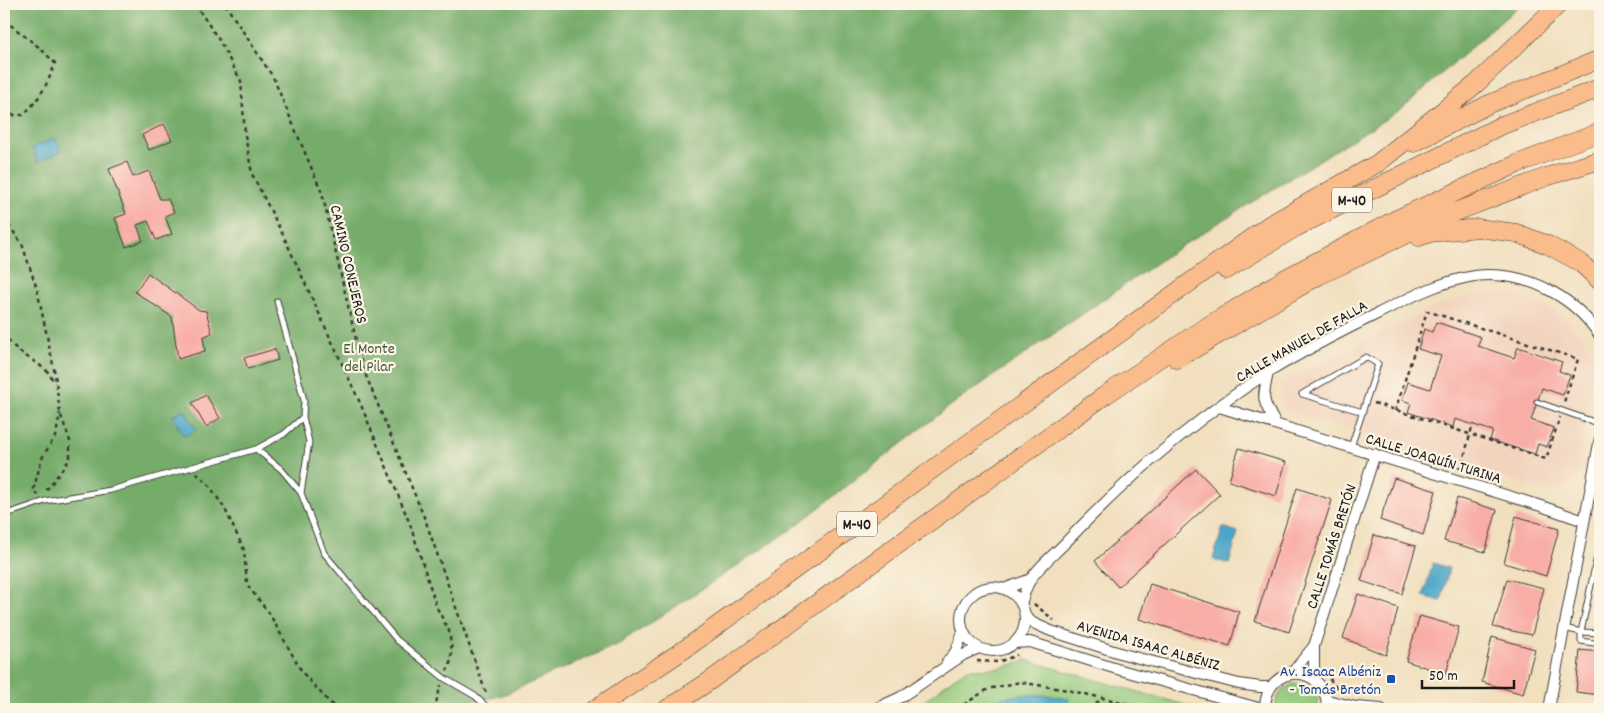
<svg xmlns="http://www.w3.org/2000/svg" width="1604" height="713" font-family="Dekko,sans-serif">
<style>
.built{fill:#f2d4be}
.green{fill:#93c87a;stroke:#58724b}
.forest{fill:#76ac6a;stroke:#496443}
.water{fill:#4ba6c9;stroke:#346172}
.building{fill:#f8ada7}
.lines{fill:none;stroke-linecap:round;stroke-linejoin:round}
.service-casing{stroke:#3c3934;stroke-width:7}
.minor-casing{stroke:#3c3934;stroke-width:12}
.motorway-casing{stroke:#3c3934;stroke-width:19}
.path{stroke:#3c3934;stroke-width:2.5;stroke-dasharray:4 4;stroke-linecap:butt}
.service{stroke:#fff;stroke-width:5}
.minor{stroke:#fff;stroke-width:10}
.motorway{stroke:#f9bc8a;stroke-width:18}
.transit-dot{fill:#1a4fb4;stroke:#fcf5e5;stroke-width:2}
.labels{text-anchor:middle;stroke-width:4.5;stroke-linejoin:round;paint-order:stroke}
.shield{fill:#fcf5e5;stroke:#5f5d58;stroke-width:1}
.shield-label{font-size:15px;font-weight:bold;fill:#1c1c1c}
.street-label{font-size:16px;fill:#1c1c1c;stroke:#fcf5e5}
.park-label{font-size:16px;fill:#46583d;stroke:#fcf5e5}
.transit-label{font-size:16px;fill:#164399;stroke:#fcf5e5;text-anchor:end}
</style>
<rect width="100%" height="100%" fill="#fcf5e5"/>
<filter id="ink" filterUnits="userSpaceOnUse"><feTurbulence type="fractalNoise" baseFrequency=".02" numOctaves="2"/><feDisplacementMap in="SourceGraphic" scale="10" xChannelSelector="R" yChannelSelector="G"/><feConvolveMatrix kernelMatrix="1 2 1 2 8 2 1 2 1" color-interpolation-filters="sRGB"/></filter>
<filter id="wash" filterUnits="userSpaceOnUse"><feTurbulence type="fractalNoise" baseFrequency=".0096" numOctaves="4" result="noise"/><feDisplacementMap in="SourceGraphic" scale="20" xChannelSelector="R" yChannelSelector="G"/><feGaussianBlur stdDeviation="1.12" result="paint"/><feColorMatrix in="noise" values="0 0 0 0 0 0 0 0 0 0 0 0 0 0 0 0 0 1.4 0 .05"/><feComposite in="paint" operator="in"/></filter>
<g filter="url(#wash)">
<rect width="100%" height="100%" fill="#f1dfbe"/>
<!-- built -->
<path class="built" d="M1478,293h31l33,11 23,14 19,21 9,17v16l-16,108 -26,12 -266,-82 -6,-14 8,-16 147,-73z"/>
<!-- green -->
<path class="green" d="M1026,660l173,49h-285l41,-32 13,-8 32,-1z
M1293,684c15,-1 27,9 25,25h-42c-1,-12 5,-20 17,-25z"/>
<!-- forest -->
<path class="forest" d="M4,4h1517l-121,106 -228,142 -222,154 -161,125 -168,112 -120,53 -34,6 -8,7h-455z"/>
<!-- water -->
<path class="water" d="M55,138l6,13 -23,11 -6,-14z
M184,409l12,21 -12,6 -12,-20z
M1223,527l15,5 -9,32 -16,-5z
M1433,563l16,5 -8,33 -18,-5z
M1023,695h21l25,4 -3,10h-92l27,-11z"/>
<g id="blocks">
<!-- building -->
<path class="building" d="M164,124l8,16 -23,10 -7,-15z
M127,162l6,15 16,-6 11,28h8l6,13 -9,4 7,18 -16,6 -8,-19 -11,4 6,16 -17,6 -11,-29 11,-4 -17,-45z
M148,273l51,37 7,1 6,22 -9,4 2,14 -27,8 -6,-42 -37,-25z
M1436,322l45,15 -3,9 36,12 4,-11 44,15 -3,9 11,4 -7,20 -21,-7 -11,32 23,8 -7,19 -9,-3 -3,10 -45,-14 3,-9 -38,-12 -2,8 -45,-15 3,-9 -9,-3 6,-18 22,7 11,-33 -23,-7 6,-20 8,3z
M275,349l3,11 -30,9 -4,-11z
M206,395l14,23 -14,9 -14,-24z
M1239,448l47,14 -10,34 -47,-15z
M1196,469l24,25 -102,93 -23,-26z
M1394,478l42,13 -13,44 -43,-15z
M1297,488l35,12 -43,132 -34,-11z
M1457,498l40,12 -12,42 -41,-11z
M1516,516l43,13 -13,47 -42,-13z
M1374,535l42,11 -14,48 -41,-13z
M1507,579l37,9 -12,47 -39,-8z
M1150,584l89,28 -9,34 -91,-27z
M1358,594l40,14 -12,47 -43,-17z
M1420,616l39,11 -13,47 -40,-13z
M1492,637l43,12 -12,45 -41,-12z
M1580,650l20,2v43l-24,-3z"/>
</g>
</g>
<g filter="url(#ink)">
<use href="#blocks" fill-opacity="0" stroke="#3c3934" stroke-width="1"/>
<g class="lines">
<defs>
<path id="service" d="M277,301l27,99 -1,17 6,25 -8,51 23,60 73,87 47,38 31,18 14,13
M1537,402l63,22
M1351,447l27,-83 -12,-7 -64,37 61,18
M256,449l25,20 20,24
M4,515l41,-14 66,-11 145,-41 28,-15 19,-17
M1600,553l-3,4 -16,75v9l19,3
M1564,628l17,4 19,1"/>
<path id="minor" d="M1268,373c-6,26 -6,28 8,51
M1219,407l322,99 43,15
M961 619a32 32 0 1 1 64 0a32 32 0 1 1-64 0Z
M1004,589l27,-10
M1021,604c3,-8 5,-18 10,-25 7,-12 26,-27 36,-38 61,-64 128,-122 202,-169 36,-22 73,-41 110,-59 31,-16 74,-38 110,-38 44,0 87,24 111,61
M1025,616l8,7 18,8 72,23 116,30 21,3h10
M1014,643l16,-1 87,27 145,40
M947,662l9,-11 7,-19
M1291,674l23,-28
M1314,679v-33l61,-192
M1327,700l29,7 25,2
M875,709l26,-12 62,-42 16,-7
M1265,709c0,-48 63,-46 62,0
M1549,709l51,-271"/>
<path id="motorway" d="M1414,143l75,-39 111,-45
M1419,237l11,-4 48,-5 38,5 32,12 33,18 19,18
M1226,270l69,-42 205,-102 100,-38
M1177,359l141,-83 125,-59 103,-40 54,-17
M595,709l90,-60 584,-424 109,-62 98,-79 83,-80
M667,709l41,-27 396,-286 94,-64 86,-53 113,-60 120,-55 83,-32"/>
</defs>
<!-- service casing -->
<use href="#service" class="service-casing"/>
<!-- minor casing -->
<use href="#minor" class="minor-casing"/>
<!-- motorway casing -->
<use href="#motorway" class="motorway-casing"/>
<!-- path -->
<path class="path" d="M195,4l24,36 22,41 4,54 7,39 32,63 77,168 49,119 27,84 12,23 3,20 -2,13 -3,7
M225,4l48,73 49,116 40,173 64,156 61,174
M4,20l36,28 15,15c-7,21 -16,37 -32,52h-19
M4,218l18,26 15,45 18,85 5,39 10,28v18l-25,33
M4,333c9,18 27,25 42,37 4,4 6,9 9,13
M1374,403l172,56 14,-42
M1395,411l32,-100 151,48 -14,43
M1417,458v-3l16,5
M1458,467l3,1 12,-44
M196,473l13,12 16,24 19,41 3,35 22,28 33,59 28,31 10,6
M38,495l-5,-4 9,-33 14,-23 4,-22
M1034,604l20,16
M977,661l21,1 19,-7
M1325,672l12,17 22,6 -1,1
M432,709l4,-6 5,-18
M957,709l31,-20 32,-7 47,8 85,19
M1090,709l12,-11"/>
<!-- service -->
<use href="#service" class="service"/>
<!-- minor -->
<use href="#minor" class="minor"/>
<!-- motorway -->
<use href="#motorway" class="motorway"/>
</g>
</g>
<!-- markers -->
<rect class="transit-dot" x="1386" y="674" width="10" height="10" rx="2.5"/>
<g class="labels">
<!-- shield labels -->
<g class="shield">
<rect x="1332" y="187.5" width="40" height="25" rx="4"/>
<rect x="837" y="511.5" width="40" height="25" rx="4"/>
</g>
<g class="shield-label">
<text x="1352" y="205">M-40</text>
<text x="857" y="529">M-40</text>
</g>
<!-- street labels -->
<g class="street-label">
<text transform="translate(350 264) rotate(77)" y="6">CAMINO CONEJEROS</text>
<text transform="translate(1301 340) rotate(-30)" y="6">CALLE MANUEL DE FALLA</text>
<text transform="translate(1434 457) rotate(17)" y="6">CALLE JOAQUÍN TURINA</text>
<text transform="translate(1330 546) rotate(-72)" y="6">CALLE TOMÁS BRETÓN</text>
<text transform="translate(1149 644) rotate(16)" y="6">AVENIDA ISAAC ALBÉNIZ</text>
</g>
<!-- park labels -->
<g class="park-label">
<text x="369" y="353">El Monte<tspan x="369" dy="18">del Pilar</tspan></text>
</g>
<!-- transit labels -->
<g class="transit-label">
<text x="1381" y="676">Av. Isaac Albéniz<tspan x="1381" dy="18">- Tomás Bretón</tspan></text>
</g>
</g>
<!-- margin -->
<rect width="1604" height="713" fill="none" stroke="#fcf5e5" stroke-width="20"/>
<!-- scale -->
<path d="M1422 680v8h92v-8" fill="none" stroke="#1c1c1c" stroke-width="2.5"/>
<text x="1429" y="680" font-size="15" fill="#1c1c1c" stroke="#fcf5e5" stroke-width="4" paint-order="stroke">50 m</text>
</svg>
